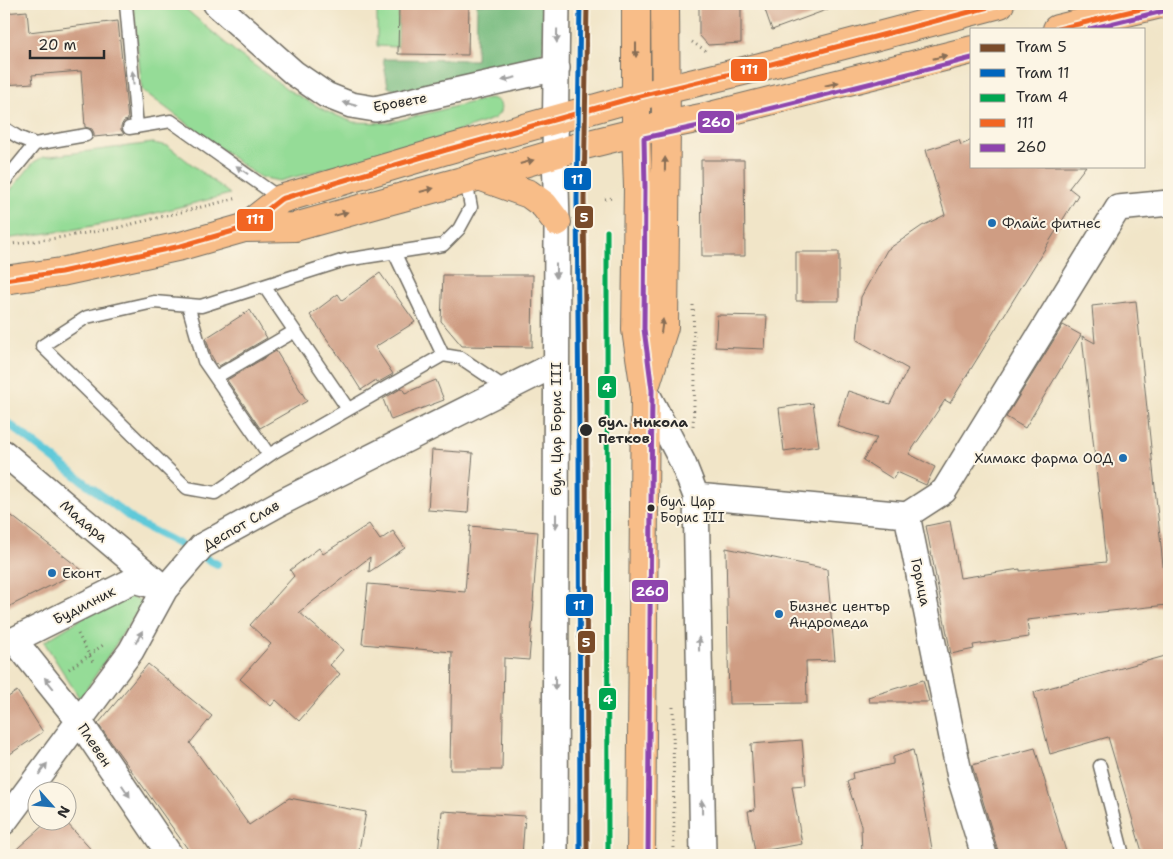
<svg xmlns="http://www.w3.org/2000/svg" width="1173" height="859" font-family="'Shantell Sans',sans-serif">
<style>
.green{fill:#95dc97;stroke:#608461}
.forest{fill:#78bc80;stroke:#527456}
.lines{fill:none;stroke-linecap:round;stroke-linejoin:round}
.stream{stroke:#5ec9d9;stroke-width:8}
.building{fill:#cf9d83}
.lane-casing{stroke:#706c62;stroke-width:15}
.street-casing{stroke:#706c62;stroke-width:28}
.primary-casing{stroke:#706c62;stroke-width:30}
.highway-casing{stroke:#706c62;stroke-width:30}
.path{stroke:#706c62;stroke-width:3;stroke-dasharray:1 4;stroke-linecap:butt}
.lane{stroke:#fff;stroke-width:12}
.street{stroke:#fff;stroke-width:25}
.primary{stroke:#f8bd88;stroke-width:28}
.highway{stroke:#f8bd88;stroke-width:28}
.bus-1-casing{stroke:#fcf5e5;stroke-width:9}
.bus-2-casing{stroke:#fcf5e5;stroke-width:9}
.bus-1{stroke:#f26522;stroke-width:5}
.bus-2{stroke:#8e44ad;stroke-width:5}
.tram-1-casing{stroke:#fcf5e5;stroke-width:9}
.tram-2-casing{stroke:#fcf5e5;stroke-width:9}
.tram-3-casing{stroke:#fcf5e5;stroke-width:9}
.tram-1{stroke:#7a4b2a;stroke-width:5}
.tram-2{stroke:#0065bd;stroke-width:5}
.tram-3{stroke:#00a651;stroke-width:5}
.oneway{fill:#a0a0a0}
.oneway2{fill:#876d55}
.poi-dot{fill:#1f6fb2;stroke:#fcf5e5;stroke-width:2}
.stop-dot{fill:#2b2b2b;stroke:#fcf5e5;stroke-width:2}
.labels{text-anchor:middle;stroke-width:4;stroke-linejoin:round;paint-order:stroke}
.bus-label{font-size:13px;fill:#2b2b2b;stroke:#fcf5e5;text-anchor:start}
.street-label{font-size:14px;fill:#2b2b2b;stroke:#fcf5e5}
.poi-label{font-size:14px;fill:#2b2b2b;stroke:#fcf5e5;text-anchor:start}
.stop-label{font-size:14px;font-weight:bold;fill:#2b2b2b;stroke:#fcf5e5;text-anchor:start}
.line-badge{stroke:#fcf5e5;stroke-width:2}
.badge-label{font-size:14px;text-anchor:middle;font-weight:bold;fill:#fff}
</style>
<rect width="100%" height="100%" fill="#fcf5e5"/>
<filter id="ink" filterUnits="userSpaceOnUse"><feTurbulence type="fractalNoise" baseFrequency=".02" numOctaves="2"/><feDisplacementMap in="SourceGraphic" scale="10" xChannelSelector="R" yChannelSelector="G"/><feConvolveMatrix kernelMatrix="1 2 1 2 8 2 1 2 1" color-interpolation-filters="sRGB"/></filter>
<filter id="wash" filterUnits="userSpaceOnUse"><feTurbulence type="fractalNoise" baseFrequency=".0096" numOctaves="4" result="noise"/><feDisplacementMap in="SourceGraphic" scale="20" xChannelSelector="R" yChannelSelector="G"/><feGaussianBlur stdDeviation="1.12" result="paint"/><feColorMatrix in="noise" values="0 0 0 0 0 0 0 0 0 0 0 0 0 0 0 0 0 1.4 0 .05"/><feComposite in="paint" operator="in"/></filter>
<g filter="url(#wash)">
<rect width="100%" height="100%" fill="#f1e5c8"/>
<!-- green -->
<path class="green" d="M133,4h47l57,49 53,38 38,21 25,10 35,1 101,-25c14,1 16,14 4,21l-74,26 -140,36 -19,-4 -12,-8 -106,-79z
M377,4h22l-1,43 -21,-1z
M153,143l15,3 62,48 -90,23 -69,13 -67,9v-41l30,-36 9,-5z
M121,594l23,7 -64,98 -36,-57z"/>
<!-- forest -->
<path class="forest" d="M477,4h66l1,45 -5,9 -10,6 -128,29 -13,-6 -5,-28 93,1z"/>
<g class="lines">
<!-- stream -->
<path class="stream" d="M4,420l132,102 81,42"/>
</g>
<g id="blocks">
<!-- building -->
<path class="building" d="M399,4h70l-1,51 -70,-1z
M699,4h42v39l-33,2 -9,-10z
M763,4h73l1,2 -65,24z
M27,11l2,21 89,-11 10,99 -4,1 -3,5v4l3,4 -30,3v-4l-2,-4 -7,-2 -4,-56 -49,4 1,8 -29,2v-72z
M959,140l2,5 11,-5v26h114l-17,22 9,7 -128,208 -5,-3 -36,54 26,13 -9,18 -29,-13 -4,7 -30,-19 14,-22h-2l-38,-12 11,-35 42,13 18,-35 -51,-29 4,-43 26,-47 35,-24 23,-11 -19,-65z
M701,160h43l1,96h-43z
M796,252h43v49h-43z
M380,273l35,49 -40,25 18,27 -16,9 -1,-3 -15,10 -15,-24 -36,-51 28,-21 4,6z
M443,275h90l-1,72 -70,-1 -21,-25z
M1136,301l31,304 -140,15 2,17 -56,8 1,4 -23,5 -25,-128 24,-5 10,57 60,-9v2l86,-9 -24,-226 13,7 -3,-37z
M250,310l17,28 -48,28 -2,-3 -1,1 -5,-9 -5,-17z
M717,315l50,1 -2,33 -50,-2z
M1063,325l18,10 -56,93 -19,-11z
M276,351l31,50 -47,27 -33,-48z
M436,380l8,20 -53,20 -8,-21 19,-11 3,5z
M813,403l6,43 -35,5 -5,-43z
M432,450l41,3 -5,60 -40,-3z
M4,510l78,60 -78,39z
M369,524l11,16 13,-9 12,17 -36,24 1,-15 -71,55 44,38 -13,15 10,9 -41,47 -23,-21 -5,6 -31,-27 31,-35 -21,-19 44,-49 -4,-6 29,-22 4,6z
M470,526l68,6 -5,70h1l-5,58 -25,-2 -2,112h-52l2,-118 -90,-8 6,-60 97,8z
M726,548l101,21 8,91 -29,1 1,42 -78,1z
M1169,655v200h-26l-35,-118 -58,17 -16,-62z
M148,664l64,52 -22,27 59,82 40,-27 77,14 -8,43h-166l-94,-131z
M923,680l6,22h-60l-1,-5z
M17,691l26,41 -39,26v-58z
M802,740l4,45 -14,1 10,58 -47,8 -7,-41 7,-1 -4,-66z
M1035,748l32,107h-69v-4l-26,-86z
M913,750l13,63 7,42h-71l-1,-29 -14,-44 6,-3 -1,-6 41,-9v-7z
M442,811l83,5 -3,39h-84z
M47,822h19l30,33h-86z"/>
</g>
</g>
<g filter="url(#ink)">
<use href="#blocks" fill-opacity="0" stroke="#706c62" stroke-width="1"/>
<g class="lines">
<defs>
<path id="lane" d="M126,4l11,123
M4,128l14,9 17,7
M129,128l42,-7 110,78
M4,182l31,-38 51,-9
M394,252l49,103 -169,97 -59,41 -28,-5 -145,-142 45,-29 67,-15 47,4 144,-46 98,-15 16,-16 12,-22 -5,-27
M264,286l84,123
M188,305l16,56 65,94
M443,355l18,3 46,31
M216,377l79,-46
M1100,766l23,89"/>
<path id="street" d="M216,4l78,69 32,22 25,10 24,4 182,-41
M645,390l38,73 13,33 7,359
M4,453l161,136
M696,496l211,19 53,262 24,78
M907,515l37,-24 174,-283 51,-5
M14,640l65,81 91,134
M4,642l10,-2 120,-60 28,8
M4,822l127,-171 34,-62 37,-43 78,-43 276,-139
M555,855l2,-633 -2,-69 2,-149"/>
<path id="primary" d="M636,4v128l2,55 -2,143 9,60 -4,465
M647,381l17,-54 2,-202 -1,-121"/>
<path id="highway" d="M1057,29l104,-25
M479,176l50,18 15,11 13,17
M244,228l37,-29 165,-49 190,-53 124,-30 240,-63
M4,280l57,-8 120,-26 63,-18 51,-1 93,-26 78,-21 119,-35 81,-20 40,-8 266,-67"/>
</defs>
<!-- lane casing -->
<use href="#lane" class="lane-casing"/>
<!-- street casing -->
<use href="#street" class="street-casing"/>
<!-- primary casing -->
<use href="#primary" class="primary-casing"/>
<!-- highway casing -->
<use href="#highway" class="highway-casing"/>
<!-- path -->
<path class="path" d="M692,42l16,10
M605,199l8,-1
M4,245l53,-7 59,-10 122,-30
M693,305l2,76 -2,45
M607,528l2,-191
M78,634l15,28
M69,669l34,-24
M673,707l1,148"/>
<!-- lane -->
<use href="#lane" class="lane"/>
<!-- street -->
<use href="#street" class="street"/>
<!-- primary -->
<use href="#primary" class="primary"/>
<!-- highway -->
<use href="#highway" class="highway"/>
<defs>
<path id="bus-1" d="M1058,29l103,-25
M4,280l57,-8 120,-26 63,-18 37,-29 165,-49 190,-53 124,-30 240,-63"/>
<path id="bus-2" d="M1090,29l73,-18
M648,855l4,-465 -8,-61 1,-142 -1,-49 64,-14 264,-66"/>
</defs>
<!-- bus-1 casing -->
<use href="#bus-1" class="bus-1-casing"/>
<!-- bus-2 casing -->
<use href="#bus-2" class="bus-2-casing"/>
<!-- bus-1 -->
<use href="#bus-1" class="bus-1"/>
<!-- bus-2 -->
<use href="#bus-2" class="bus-2"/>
<defs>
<path id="tram-1" d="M587,4l-3,194 2,232 1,425"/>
<path id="tram-2" d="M580,855l-1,-425 -2,-232 3,-194"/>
<path id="tram-3" d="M607,231v70l1,554"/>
</defs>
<!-- tram-1 casing -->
<use href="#tram-1" class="tram-1-casing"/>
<!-- tram-2 casing -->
<use href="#tram-2" class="tram-2-casing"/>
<!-- tram-3 casing -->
<use href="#tram-3" class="tram-3-casing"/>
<!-- tram-1 -->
<use href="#tram-1" class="tram-1"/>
<!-- tram-2 -->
<use href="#tram-2" class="tram-2"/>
<!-- tram-3 -->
<use href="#tram-3" class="tram-3"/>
</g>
<!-- one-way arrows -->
<defs><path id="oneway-solid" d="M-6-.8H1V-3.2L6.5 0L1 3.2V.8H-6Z" transform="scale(1.25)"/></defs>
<g class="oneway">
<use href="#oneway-solid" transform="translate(557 36) rotate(91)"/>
<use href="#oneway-solid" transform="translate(133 78) rotate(-95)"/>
<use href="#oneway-solid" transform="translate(509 79) rotate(167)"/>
<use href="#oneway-solid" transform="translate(350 104) rotate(-164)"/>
<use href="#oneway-solid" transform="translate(242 170) rotate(-145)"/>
<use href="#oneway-solid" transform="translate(556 271) rotate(90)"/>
<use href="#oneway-solid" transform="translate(556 521) rotate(90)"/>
<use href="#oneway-solid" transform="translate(139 637) rotate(-62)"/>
<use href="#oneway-solid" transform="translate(699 644) rotate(-91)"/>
<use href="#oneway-solid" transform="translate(49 683) rotate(-129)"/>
<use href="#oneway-solid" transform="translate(555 683) rotate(90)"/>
<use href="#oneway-solid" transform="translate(43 769) rotate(-53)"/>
<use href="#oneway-solid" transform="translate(126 791) rotate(56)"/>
<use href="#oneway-solid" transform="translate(702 807) rotate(-91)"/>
</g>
<g class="oneway2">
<use href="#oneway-solid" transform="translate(636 50) rotate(90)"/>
<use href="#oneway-solid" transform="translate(940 57) rotate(-14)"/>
<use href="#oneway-solid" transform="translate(832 84) rotate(-14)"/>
<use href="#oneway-solid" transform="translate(527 162) rotate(-16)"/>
<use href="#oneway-solid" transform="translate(665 164) rotate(-89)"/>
<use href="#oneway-solid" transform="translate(427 190) rotate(-15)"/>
<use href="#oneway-solid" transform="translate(341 214) rotate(-16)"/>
<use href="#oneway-solid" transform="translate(662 326) rotate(-82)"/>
</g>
</g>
<!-- markers -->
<g class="poi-dot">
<circle cx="992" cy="223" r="5"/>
<circle cx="1123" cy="458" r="5"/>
<circle cx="52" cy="573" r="5"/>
<circle cx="779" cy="614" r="5"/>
</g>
<g class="stop-dot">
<circle cx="586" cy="430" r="7"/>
<circle cx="651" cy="508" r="4.5"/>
</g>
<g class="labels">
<!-- bus labels -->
<g class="bus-label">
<text x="660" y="506">бул. Цар<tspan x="660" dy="16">Борис ІІІ</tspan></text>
</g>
<!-- street labels -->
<g class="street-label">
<text transform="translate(400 102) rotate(-10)" y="5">Еровете</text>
<text transform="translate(556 429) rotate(-90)" y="5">бул. Цар Борис III</text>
<text transform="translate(84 521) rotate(40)" y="5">Мадара</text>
<text transform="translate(241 525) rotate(-30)" y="5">Деспот Слав</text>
<text transform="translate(921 582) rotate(78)" y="5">Горица</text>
<text transform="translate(84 605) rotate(-27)" y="5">Будилник</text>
<text transform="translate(95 745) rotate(56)" y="5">Плевен</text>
</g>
<!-- poi labels -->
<g class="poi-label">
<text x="1002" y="228">Флайс фитнес</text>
<text x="1113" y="463" text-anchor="end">Химакс фарма ООД</text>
<text x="62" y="578">Еконт</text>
<text x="789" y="611">Бизнес център<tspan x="789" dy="16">Андромеда</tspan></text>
</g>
<!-- stop labels -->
<g class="stop-label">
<text x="598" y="427">бул. Никола<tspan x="598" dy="16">Петков</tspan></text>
</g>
</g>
<g class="line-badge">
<rect x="730" y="58" width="38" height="24" rx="5" fill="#f26522"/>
<rect x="697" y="110" width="38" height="24" rx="5" fill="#8e44ad"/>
<rect x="563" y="167" width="29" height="24" rx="5" fill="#0065bd"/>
<rect x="574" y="205" width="20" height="24" rx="5" fill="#7a4b2a"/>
<rect x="236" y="208" width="38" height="24" rx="5" fill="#f26522"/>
<rect x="597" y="375" width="20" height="24" rx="5" fill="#00a651"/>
<rect x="631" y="579" width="38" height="24" rx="5" fill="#8e44ad"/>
<rect x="565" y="593" width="29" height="24" rx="5" fill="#0065bd"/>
<rect x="577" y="630" width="19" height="24" rx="5" fill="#7a4b2a"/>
<rect x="598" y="687" width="19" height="24" rx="5" fill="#00a651"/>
</g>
<g class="badge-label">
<text x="749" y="74">111</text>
<text x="716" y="127">260</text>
<text x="577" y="184">11</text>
<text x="584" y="222">5</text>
<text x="255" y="224">111</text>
<text x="607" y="392">4</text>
<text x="650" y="596">260</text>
<text x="579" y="610">11</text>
<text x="586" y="647">5</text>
<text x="608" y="704">4</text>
</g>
<!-- margin -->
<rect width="1173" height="859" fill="none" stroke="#fcf5e5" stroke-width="20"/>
<!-- legend -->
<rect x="970" y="28" width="175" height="140" fill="#fcf5e5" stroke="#a8a49b"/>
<rect x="980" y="44" width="25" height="8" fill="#7a4b2a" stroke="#a8a49b"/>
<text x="1016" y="52" font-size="15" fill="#2b2b2b">Tram 5</text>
<rect x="980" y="69" width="25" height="8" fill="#0065bd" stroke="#a8a49b"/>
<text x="1016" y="78" font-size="15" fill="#2b2b2b">Tram 11</text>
<rect x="980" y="94" width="25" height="8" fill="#00a651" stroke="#a8a49b"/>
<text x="1016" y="102" font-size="15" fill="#2b2b2b">Tram 4</text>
<rect x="980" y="119" width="25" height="8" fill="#f26522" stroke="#a8a49b"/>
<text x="1016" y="128" font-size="15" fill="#2b2b2b">111</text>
<rect x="980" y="144" width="25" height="8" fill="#8e44ad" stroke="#a8a49b"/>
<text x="1016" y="152" font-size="15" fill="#2b2b2b">260</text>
<!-- north arrow -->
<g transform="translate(52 806) rotate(117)"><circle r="24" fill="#fcf5e5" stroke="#a8a49b"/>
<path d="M0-4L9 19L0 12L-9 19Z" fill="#1f6fb2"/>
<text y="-8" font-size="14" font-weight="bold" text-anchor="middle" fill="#2b2b2b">N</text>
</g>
<!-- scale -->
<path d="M30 50v8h74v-8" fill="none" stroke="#2b2b2b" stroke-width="2.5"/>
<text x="38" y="50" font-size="15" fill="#2b2b2b" stroke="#fcf5e5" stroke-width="4" paint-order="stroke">20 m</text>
</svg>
